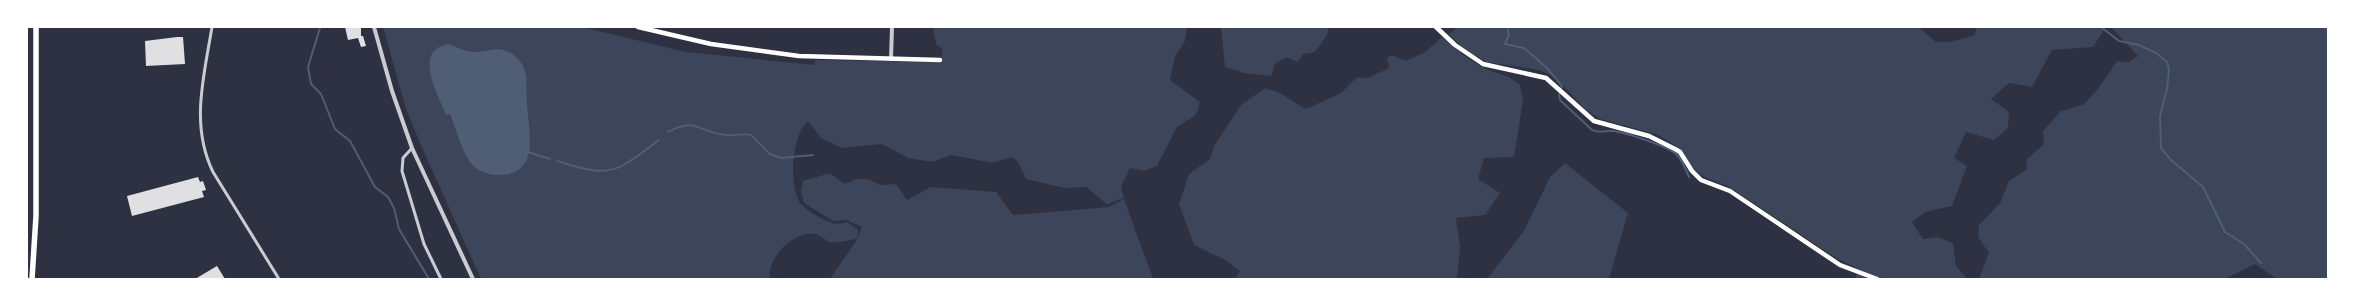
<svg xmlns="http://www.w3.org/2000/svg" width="2355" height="306" font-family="'Fira Sans',sans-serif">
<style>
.green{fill:#3c4559}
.water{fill:#4f5d75}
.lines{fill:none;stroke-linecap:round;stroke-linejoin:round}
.stream{stroke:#4f5d75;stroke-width:2}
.building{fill:#e0e0e3}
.minor{stroke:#caccd0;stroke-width:3}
.tertiary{stroke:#caccd0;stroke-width:4}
.secondary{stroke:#fff;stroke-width:4.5}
.trunk{stroke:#fff;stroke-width:5.5}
</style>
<rect width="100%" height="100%" fill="#2d3142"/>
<!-- green -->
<path class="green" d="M383,27h199l104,25 129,13v-5l125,2 3,-12 -7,-6 -3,-15 4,-2h250l-2,14 -10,15 -5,24 30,22 -4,13 -19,12 -20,39 -13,5 -14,-3 -9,19 3,11 -17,6 -21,-17 -22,1 -38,-9 -8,-17 -6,-5 -20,6 -40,-8 -20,7 -24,-4 -26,-14 -40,4 -21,-10 -13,-17c-16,15 -19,60 -9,80 4,8 24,19 33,22 4,2 11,0 15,-1l11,8 -1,8c-8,2 -20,6 -28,4 -4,-2 -9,-7 -14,-8 -21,-3 -49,24 -45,45h-289l-61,-136 -15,-37z
M1221,27h108l-2,8 -12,17 -12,2 -5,8 -12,-5 -11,7 -4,12 -27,-3 -19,-6z
M1457,27h462l17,15h15l24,-7 1,-8h130l-13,20 -41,3 -20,37 -23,-4 -18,16 18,13 -1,16 -14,12 -28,-8 -12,26 13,8 -15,40 -27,6 -13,10 11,17 14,-2 16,6 3,23 11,13h-111l1,-11 -21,-10 -108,-72 -22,-8 -11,-7 -15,-22 -21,-14 -59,-16 -15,-10 -30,-32 -16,-7 -53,-8 -23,-14 -14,-14z
M2111,27h217v252h-51l-22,-15 -30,15h-246l10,-26 -11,-16 1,-12 21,-22 9,-22 18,-12 -1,-9 18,-16 -1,-13 18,-20 22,-6 15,-16 19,-28 12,1 9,-6z
M1442,37c14,12 30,26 47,33 15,6 17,4 31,15l3,15 -9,57 -30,1 -6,21 22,14 -15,22 -29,3 4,29 -3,32h-222l5,-8 -15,-11 -31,-15 -15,-41 10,-30 21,-15 4,-13 27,-41 24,-17 13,4 28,17 35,-16 16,-16 11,1 21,-10 -2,-10 5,-3 14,6 19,-9z
M1565,163l63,50 -19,66h-122l37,-48 26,-54z
M830,173l14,11 12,-5h12l12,6 16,-1 11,16 24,-13 65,5 17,23 96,-8 15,-8 29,80h-323l26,-38 6,-14 -16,-7 -13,1 -29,-18 -3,-12 2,-10z"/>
<!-- water -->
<path class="water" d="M449,44c9,4 17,8 26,8 17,-1 26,-8 41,5 15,13 9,31 11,48 2,29 14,71 -31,70 -8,0 -21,-5 -26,-13 -9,-13 -14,-33 -20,-48l-4,1c-8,-21 -34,-65 3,-71z"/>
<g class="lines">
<!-- stream -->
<path class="stream" d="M1507,27l2,8 -4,9 19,4 23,20 15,18 -3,9 1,5 32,30c8,4 14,0 21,1 11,1 57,16 64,24 5,5 9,15 12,22
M2101,27l18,14 20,4 17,8 11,9 2,8 -2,19 -7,27 1,32 10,12 32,27 22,45 19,12 17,19
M320,28l-12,39 3,17 10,10 14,35 15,12 25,46 13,10 6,11 5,21 30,50
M668,132c29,-16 31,1 58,3 8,1 17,-2 25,0l19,19 11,4 32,-3
M528,152l22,7
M557,161c54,17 57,13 102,-21"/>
</g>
<!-- building -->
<path class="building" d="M345,27h16v9h2l3,10 -5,1 -3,-9 -10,2z
M177,37h6l2,27 -39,2 -1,-25z
M198,177l2,5 3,-1 3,9 -4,1 2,6 -72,19 -5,-20z
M217,266l8,13h-30z"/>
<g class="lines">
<!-- minor -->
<path class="minor" d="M212,27c-8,49 -22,98 1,145l66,107
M412,148l-9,10 -1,13 22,73 17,35"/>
<!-- tertiary -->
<path class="tertiary" d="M374,27l18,64 20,57 61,131
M891,59l1,-32"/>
<!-- secondary -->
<path class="secondary" d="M638,27l73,17 88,12 141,4
M1436,27l19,18 28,19 63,14 48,43 55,15 26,13 5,3 12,19 9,9 29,11 110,74 37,14"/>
<!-- trunk -->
<path class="trunk" d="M32,279l4,-63v-189"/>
</g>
<!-- border -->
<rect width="2355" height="306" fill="none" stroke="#ffffff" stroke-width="56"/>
</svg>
